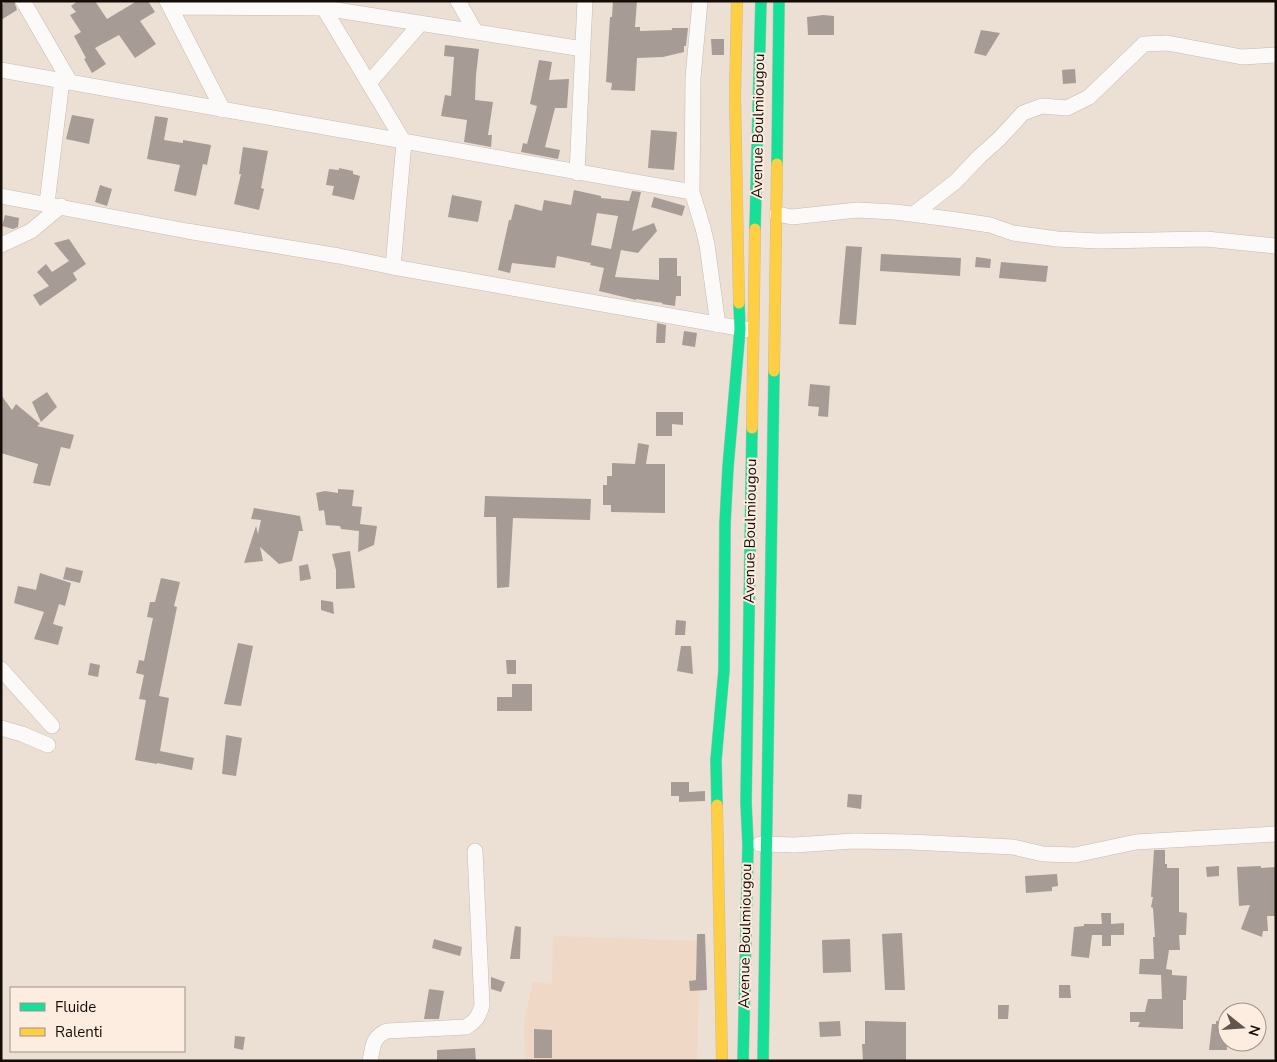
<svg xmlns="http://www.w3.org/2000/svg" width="1277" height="1062" font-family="'Nunito Sans',sans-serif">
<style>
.built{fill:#efd8c6}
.building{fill:#a79b96;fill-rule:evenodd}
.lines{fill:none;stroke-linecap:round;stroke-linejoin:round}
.street-casing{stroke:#c5bbb2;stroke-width:16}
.fast-casing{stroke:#c5bbb2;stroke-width:12}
.slow-casing{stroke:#c5bbb2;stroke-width:12}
.street{stroke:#fcfaf9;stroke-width:15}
.fast{stroke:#16e098;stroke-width:11}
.slow{stroke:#ffcf43;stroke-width:11}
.labels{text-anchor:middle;stroke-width:4;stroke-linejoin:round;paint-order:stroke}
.street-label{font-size:15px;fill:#140c06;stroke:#fdede1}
</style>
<rect width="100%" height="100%" fill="#ecdfd4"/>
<!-- built -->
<path class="built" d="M553,936l147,5 -3,120h-172l-1,-39 9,-40 19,2z"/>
<!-- building -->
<path class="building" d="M6,1h8l3,9 -16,10v-15z
M78,1h17l12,18 30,-18h11l7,11 -15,9 16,23 -21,14 -16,-23 -24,13 11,16 -14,9 -8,-14 2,-1 -12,-22 7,-4 -11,-17 6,-3 -5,-6z
M613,1h24l-2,26h5v4l32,-1v-2h16l-2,18h-2v6l-21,5 -26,1 -2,33 -24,-1 1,-7 -6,-1 4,-65h2z
M823,15l11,1v19h-26l-1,-18z
M981,30l19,3 -14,23 -12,-3z
M711,39h13v16h-12z
M445,45l34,4 -3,26 -1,25 18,2 -5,33h4l-1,12 -27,-5 3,-22 -26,-4 4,-21 6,1 3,-39 -10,-1z
M539,60l13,2 -3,18 20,-1 -2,29h-12l-10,39 15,3 -2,9 -37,-7 2,-9 4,1 10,-38 -7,-2z
M1075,69l1,14 -13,1 -1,-14z
M72,115l22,4 -5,25 -23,-5z
M155,116l13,2 -4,22 19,3v-3l28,5 -4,20 -4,-1 -7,32 -22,-5 6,-26 -33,-6z
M651,130l26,2 -3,38 -26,-2z
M243,147l25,4 -7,37 3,1 -5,21 -25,-6 7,-30h-2z
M339,168l14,3v3l7,2 -6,24 -22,-5 2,-9 -8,-1 3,-16 10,1z
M100,185l12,4 -5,17 -12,-4z
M574,190l27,6v2l28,3 3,-10 9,1 -9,39 22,-8 3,8 -19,22 -17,-3 -6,27 44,3v-22h18v18h4v20h-5l-1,10 -13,-2 1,-1 -27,-4v1l-37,-9 5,-23 -14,-3 1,-2 -34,-7 -2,12 -43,-5 -2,10 -12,-3 11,-50h2l4,-16 27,7 2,-11 27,5zM597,213l21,3 -7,33 -20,-4z
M452,195l30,6 -4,21 -30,-5z
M654,197l31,9 -3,10 -31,-9z
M5,215l14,3 -1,9 -5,2 -11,-3z
M69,239l17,25 -13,9 4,7 -37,26 -7,-11 16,-9 -12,-14 9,-8 6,8 17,-11 -15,-18z
M846,246l16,1 -6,78 -17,-1z
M881,254l80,4 -1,18 -80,-5z
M976,257l15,2 -1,9 -15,-1z
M1001,262l47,4 -2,16 -47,-4z
M657,323l9,2 -1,18h-9z
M684,331l13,2 -2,14 -13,-2z
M810,384l20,2 -2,31 -10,-1 1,-9 -11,-1z
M47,392l10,15 -16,15 -9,-20z
M1,395l11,15 4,-6 24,20 -3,2 37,9 -4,14 -9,-2 -11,39 -17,-3 5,-19 -37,-11z
M656,412h27v13l-11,-1v12h-16z
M638,443l11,2 -3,19h19v49l-54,-1v-7h-8v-20h4v-9h5v-13l23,1z
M338,489l16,1 -2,16 10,1 -2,17 17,2 -3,19 -16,7 1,-21 -18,-2 -1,-3 -14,-1 -2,-15 -5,1 -3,-18 9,-2 13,2z
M485,496l106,3 -1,21 -77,-2 -4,69 -12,1 -1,-71h-12z
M254,508l46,8 3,15h-4l-7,30 -13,3 -19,-17 3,14 -19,2 12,-37 2,8 3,-14 -10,-1z
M350,551l5,37 -19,1v-19l-4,-16z
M308,564l3,15 -11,2 -1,-15z
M66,567l17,4 -3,12 -17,-4z
M40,573l31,10 -6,23 -6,-2 -6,20 10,3 -5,18 -24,-6 10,-27 -30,-9 4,-17 18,4z
M161,578l19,4 -6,24 3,1 -18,89 10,2 -9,53 34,7 -2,12 -35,-7v1l-22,-4 11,-60 -7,-1 5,-24 -8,-2 3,-13 5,1 9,-43 -6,-1 3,-15h5z
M321,600l12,2 1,12 -13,-4z
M676,620l10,1 -1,14h-10z
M238,643l15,3 -12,60 -17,-2z
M681,646h10l2,28 -16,-3z
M506,660h10v14h-9z
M90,663l10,2 -2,12 -10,-2z
M512,684h20v27h-35v-14h15z
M226,735l16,3 -6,38 -14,-2z
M671,782h18v10l16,-1v10l-26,1v-6h-8z
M848,794l14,1 -1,14 -14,-2z
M1154,850h11v14h2v4h12v44l8,1 -1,22h-7l1,15h-11l-3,19 6,1v5l15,1 -1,24h-3v29l-45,-2 2,-5h-10v-10h15l3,-13h14l-1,-24 -22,-1 1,-15h14l-1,-22h2l-2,-29 -2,-1 2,-10h-2z
M1219,866v10l-12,1 -1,-10z
M1261,866v2l15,-1 -1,49h-8l1,15h-5l-1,6 -21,-8 9,-24 -11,1 -2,-39z
M1057,874l1,12 -6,1v4l-26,2 -1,-17z
M1101,913h10v11l13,-1v12h-13v11h-9v-11h-10l-3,23 -18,-2 3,-29 10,-1v-2h18z
M515,926l6,1 -1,32h-10z
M902,933l3,57h-20l-3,-56z
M697,934h8l2,56 -17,1 -1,-10 7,-1z
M434,939l28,8 -2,9 -28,-8z
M850,939l1,33 -28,1 -1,-33z
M491,977l14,5 -4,10 -10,-3z
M1059,985h11l1,13h-12z
M429,989l15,2 -5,28h-15z
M998,1005h11l-1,14h-10z
M840,1021l1,15 -21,1 -1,-15z
M865,1021l41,1v39h-43l-1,-17h3z
M1216,1021l10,1 1,28h-18l3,-26h4z
M534,1029l18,1v28h-18z
M235,1036l10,1 -2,13 -9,-2z
M475,1048l1,13h-39v-11z"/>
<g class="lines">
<defs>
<path id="street" d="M23,1l47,81
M167,1l56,109
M458,1l17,30
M700,1l-7,77 -1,114 11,36 4,17 11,80
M320,2l84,140 -11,125
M171,7l153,1 259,41
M1,70l691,122
M369,83l52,-60
M577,173l8,-172
M1,196l186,35 152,25 54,11 357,63
M47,203l15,-123
M915,213l40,-31 25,-26 19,-17 24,-26 19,-7 25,2 22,-11 55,-53 23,-1 75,14 34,-2
M777,214l15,3 65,-7 38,2 55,7 40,6 23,8 44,6 42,2 107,-2 70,7
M1,245l30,-14 30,-25
M1,669l51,57
M1,728l21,6 26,11
M760,844l35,1 58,-4 57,1 103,5 30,7 32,1 61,-13 140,-8
M370,1061c3,-14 2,-24 17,-30l79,-4c10,-6 13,-11 16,-22l-7,-154"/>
<path id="fast" d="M777,164l2,-163
M755,229l6,-228
M717,805l-1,-45 8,-90 1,-147 3,-56 12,-138 -1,-26
M743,1061l5,-216 -2,-43 6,-374
M763,1061l11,-690"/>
<path id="slow" d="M737,1l-2,94 4,208
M774,371l3,-207
M752,428l3,-199
M717,805l5,256"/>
</defs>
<!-- street casing -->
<use href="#street" class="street-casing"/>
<!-- fast casing -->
<use href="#fast" class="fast-casing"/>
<!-- slow casing -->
<use href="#slow" class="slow-casing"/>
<!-- street -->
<use href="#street" class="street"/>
<!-- fast -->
<use href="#fast" class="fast"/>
<!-- slow -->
<use href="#slow" class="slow"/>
</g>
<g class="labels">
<!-- street labels -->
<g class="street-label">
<text transform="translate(758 126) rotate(-89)" y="5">Avenue Boulmiougou</text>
<text transform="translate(750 531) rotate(-89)" y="5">Avenue Boulmiougou</text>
<text transform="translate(745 936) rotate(-89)" y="5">Avenue Boulmiougou</text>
</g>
</g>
<!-- border -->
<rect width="1277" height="1062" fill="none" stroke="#140c06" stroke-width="5"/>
<!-- legend -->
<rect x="10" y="987" width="175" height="65" fill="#fdede1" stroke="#a09389"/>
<rect x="20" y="1003" width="25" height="8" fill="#16e098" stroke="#a09389"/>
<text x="55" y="1012" font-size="15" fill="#140c06">Fluide</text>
<rect x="20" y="1028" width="25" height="8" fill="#ffcf43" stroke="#a09389"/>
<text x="55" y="1037" font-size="15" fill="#140c06">Ralenti</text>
<!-- north arrow -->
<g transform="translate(1242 1027) rotate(107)"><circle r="24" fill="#fdede1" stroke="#a09389"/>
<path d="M0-4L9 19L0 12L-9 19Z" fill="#60564e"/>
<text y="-8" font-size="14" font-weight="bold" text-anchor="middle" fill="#140c06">N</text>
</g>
</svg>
